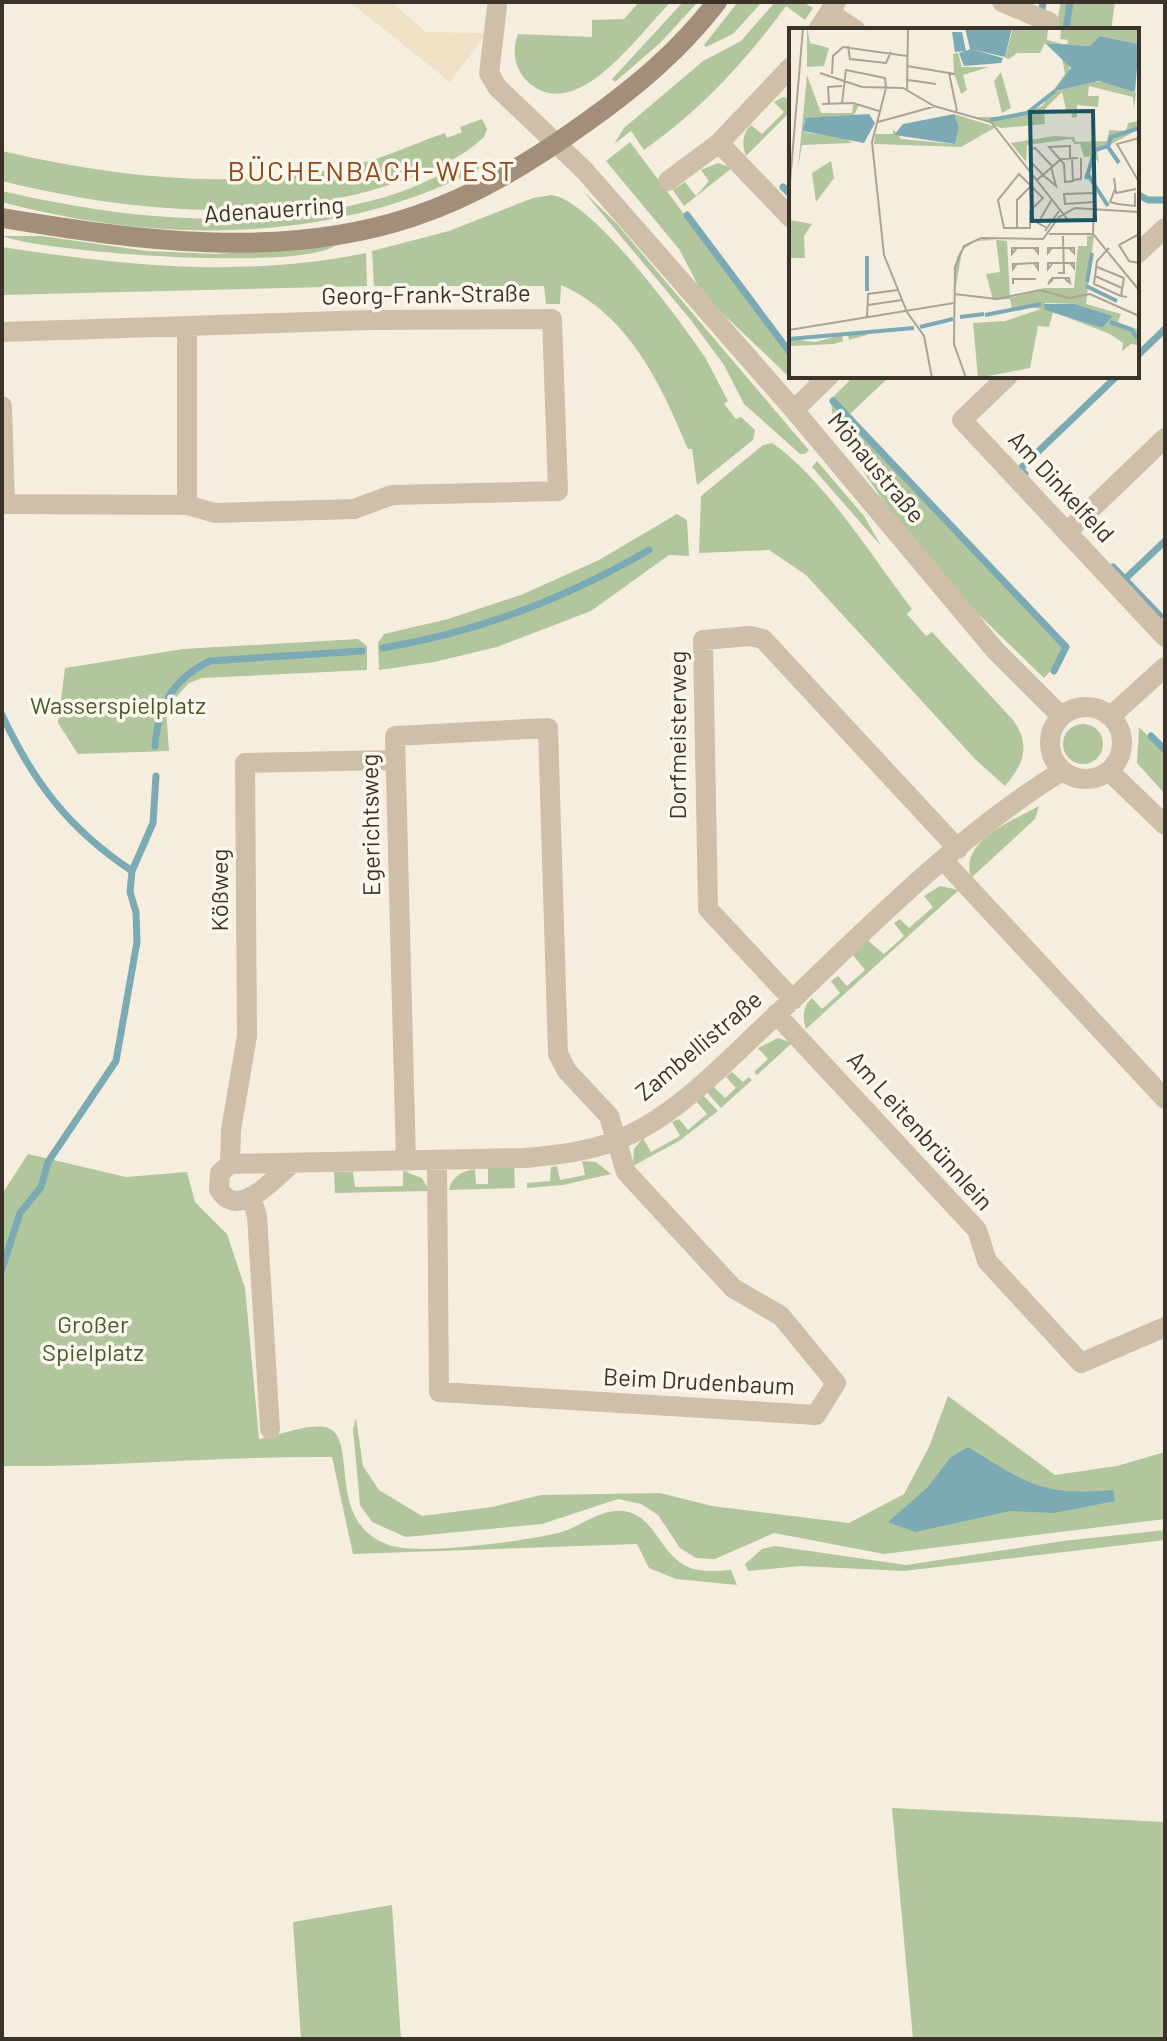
<svg xmlns="http://www.w3.org/2000/svg" width="1167" height="2041" font-family="Barlow,sans-serif">
<style>
.green{fill:#b2c69d}
.plaza{fill:#eee1c5}
.water{fill:#7baab5}
.lines{fill:none;stroke-linecap:round;stroke-linejoin:round}
.stream{stroke:#7baab5;stroke-width:7}
.street{stroke:#cfbfa9;stroke-width:20}
.secondary{stroke:#a38e7a;stroke-width:20}
.labels{text-anchor:middle;stroke-width:7;stroke-linejoin:round;paint-order:stroke}
.street-label{font-size:24px;fill:#3b3229;stroke:#fcf7ec}
.park-label{font-size:24px;fill:#435c2b;stroke:#fcf7ec}
.quarter-label{font-size:28px;letter-spacing:2px;fill:#92481b;stroke:#fcf7ec}
.inset-river{fill:none;stroke:#7baab5;stroke-width:4}
.inset-road{fill:none;stroke:#aba396;stroke-width:2}
.view{fill:#1b5361;fill-opacity:0.15;stroke:#1b5361;stroke-width:4}
.inset-edge{fill:none;stroke:#3b3229;stroke-width:4}
</style>
<rect width="100%" height="100%" fill="#f5eedf"/>
<!-- green -->
<path class="green" d="M639,2h32c-33,32 -96,127 -145,78 -12,-13 -14,-30 -8,-46l74,3v-17l32,-1z
M683,2h15l-38,41 -45,39 -3,-3z
M738,2h24l-29,32 -27,13 -2,-2z
M775,2h28l10,6 -8,12 -19,-14c-41,56 -85,104 -142,144l-13,-19 -17,13 10,-16 79,-67 38,-20z
M1061,2h54l-4,28h-56z
M783,97l8,2v12l-45,45c-4,-11 -4,-22 5,-31l11,9 22,-22 -10,-10z
M482,119l5,10 -3,8c-22,21 -51,33 -80,43 -127,46 -273,33 -402,1v-30c120,28 242,41 363,11 27,-7 53,-20 80,-29l2,5 15,-6 -2,-5z
M630,142l161,215v19l18,3 -22,-4 -68,-65 -20,-23 -20,-38 -73,-88z
M476,160l11,5c-149,79 -324,80 -485,37v-11c125,29 258,42 383,6 32,-9 60,-26 91,-37z
M718,163l14,5 -48,38 -11,-16 12,-8 11,14 13,-15 -8,-11z
M583,191l34,33 178,210 14,16 -4,4h-5l-56,-50 -20,-39 -34,-46z
M551,195c41,4 129,126 154,162l23,44 -4,3 12,15 5,-2 14,13 -2,10 -56,45 -5,-36h-4c-27,-65 -59,-134 -127,-164l-1,19h-14l-2,-18h-170l-2,-35 77,-20 84,-33z
M2,236h40l105,15 69,3 119,-8c-41,25 -286,7 -333,-10z
M2,247c122,19 242,31 364,6l1,33 -365,9z
M854,376h36l-41,39 -17,-17z
M831,403l232,245 -9,19 -10,11 -69,-67 -89,-106 -42,-62 9,-8 -12,-14 -8,-3z
M772,443c51,34 102,117 140,166l-5,5 19,22 6,-4 81,88c18,25 11,44 -8,66l-30,-27 -169,-184 -37,-25 -70,3 2,-57 62,-51z
M817,461l47,55 17,30 -69,-79z
M677,514l10,6 2,36 -20,-1 -78,56 -94,36 -63,15 -55,8 -1,-27 6,-9 64,-15 73,-24 78,-35z
M358,639l9,7v24l-165,8 -13,5 -23,25 3,43 -91,3 -20,-31 7,-55 118,-19z
M1063 744a20 20 0 1 1 40 0a20 20 0 1 1-40 0Z
M1139,727l26,26v41l-28,-31z
M1039,806l-4,13 -64,59c-12,-38 42,-57 68,-72z
M940,886l19,4 -153,139c-4,-11 -3,-23 6,-31l10,11 18,-16 -9,-12 7,-5 9,10 18,-16 -12,-15 13,-16 18,15 20,-18 -10,-13 6,-4 9,9 24,-21 -9,-11z
M778,1038l14,5 -35,32 -3,-3 14,-13 -10,-11z
M732,1072l11,10 6,-5 3,3 -31,28 -17,-19 8,-4 13,13 11,-10 -10,-11z
M699,1091l19,20 -39,30 -46,25 1,-17 9,-11 8,14 29,-16 -8,-14 7,-3 9,11 19,-16 -12,-14z
M28,1154l98,23 61,-5 8,30 32,32 18,54 14,151c19,-3 46,-15 65,-12 38,6 -2,95 65,118 31,11 135,-4 169,-12 20,-5 36,-20 57,-22 37,-3 42,38 69,54 14,8 31,6 47,5l6,15 -61,-6 -27,-11 -12,-24 -284,10 -21,-97c-111,-1 -220,10 -330,9v-272z
M582,1161l14,1 15,12 -48,11 -36,3v-5l23,-2 1,-14 6,-1 3,14 25,-5z
M514,1166l1,22 -66,2c2,-13 13,-19 26,-21l1,15h12v-17z
M403,1171l19,7 7,13 -94,2 -1,-21h19l2,15 48,-1z
M948,1396l107,79 62,-9 48,-14v67l-281,35 -110,-21 -59,26 -19,-1 -16,-10 -22,-33 -17,-11 -23,-5 -76,25 -136,13 -34,-15 -12,-17 -7,-76 3,-11 7,48 16,24 43,26 70,-9 49,-12 119,-2 52,13 137,17 55,-29 25,-47z
M1165,1530v10l-261,31 -104,-5 -52,5 -3,-7 17,-15 13,-3 131,19 157,-24z
M892,1808l273,14v217h-252z
M392,1905l9,134h-100l-8,-117z"/>
<!-- plaza -->
<path class="plaza" d="M350,2h41l35,30 59,1 -1,4 -34,45z"/>
<!-- water -->
<path class="water" d="M968,1447c60,37 73,49 145,43l2,11 -61,12 -44,-2 -95,21 -27,-10 39,-34 24,-31z"/>
<g class="lines">
<!-- stream -->
<path class="stream" d="M1042,10l1,-8
M1066,30l4,-28
M783,187l8,8
M1137,194l11,6h17
M687,215l104,139
M1137,356l28,-27
M809,376l1,1
M833,401l233,246 -12,24
M1025,474l-5,-5 97,-93
M1113,567l47,49
M1125,579l40,-38
M383,648c96,-16 182,-49 266,-98
M2,715c32,68 67,114 130,156
M1151,736l14,14
M155,746c3,-41 18,-67 55,-85l152,-10
M2,1269l18,-56 21,-26 7,-25 68,-101 21,-119 -1,-30 -6,-20 2,-21 21,-48 3,-47"/>
<!-- street -->
<path class="street" d="M1002,2l47,20
M497,7l-8,66 8,14 87,83 210,240 201,240 66,66
M830,13l26,17
M818,30l18,-28
M719,143l72,75
M668,181l51,-38 72,-76
M1137,254l28,-26
M187,327v178
M2,332l369,-12 181,-1 6,172 -166,4 -38,14 -139,4 -28,-8 -182,-1 -3,-98
M1008,376l-46,44 203,217
M794,410l35,-34
M1068,531l97,-93
M1050 743a36 36 0 1 1 72 0a36 36 0 1 1-72 0Z
M1112,715l53,-48
M1109,771l56,54
M944,861l221,238
M793,1000l-85,-91 -5,-269 47,-4 13,3 195,210
M776,1014l201,216 10,31 94,102 84,-36
M406,1162l-11,-426 153,-8 10,326 9,17 42,45 17,56 107,116 48,28 55,67 -20,32 -377,-23 -2,-230
M230,1164l1,-34 16,-94 -2,-273 150,-3
M289,1166c-16,14 -52,55 -70,23l1,-16 10,-9 296,-6c30,-3 60,-6 89,-17 61,-23 110,-79 157,-122 91,-86 183,-182 290,-248
M251,1197l6,19 13,213"/>
<!-- secondary -->
<path class="secondary" d="M2,218c134,22 278,43 410,-1 64,-21 122,-57 176,-96 49,-35 92,-71 129,-119"/>
</g>
<g class="labels">
<!-- street labels -->
<g class="street-label">
<text transform="translate(274 210) rotate(-4)" y="8">Adenauerring</text>
<text transform="translate(426 295) rotate(-1)" y="8">Georg-Frank-Straße</text>
<text transform="translate(876 468) rotate(50)" y="8">Mönaustraße</text>
<text transform="translate(1061 487) rotate(47)" y="8">Am Dinkelfeld</text>
<text transform="translate(678 735) rotate(-90)" y="8">Dorfmeisterweg</text>
<text transform="translate(371 825) rotate(-91)" y="8">Egerichtsweg</text>
<text transform="translate(220 890) rotate(-90)" y="8">Kößweg</text>
<text transform="translate(699 1046) rotate(-40)" y="8">Zambellistraße</text>
<text transform="translate(920 1131) rotate(48)" y="8">Am Leitenbrünnlein</text>
<text transform="translate(699 1382) rotate(3)" y="8">Beim Drudenbaum</text>
</g>
<!-- park labels -->
<g class="park-label">
<text x="118" y="714">Wasserspielplatz</text>
<text x="93" y="1333">Großer<tspan x="93" dy="28">Spielplatz</tspan></text>
</g>
<!-- quarter labels -->
<g class="quarter-label">
<text x="372" y="181">BÜCHENBACH-WEST</text>
</g>
</g>
<!-- overview -->
<g transform="translate(789 28)">
<rect width="350" height="350" fill="#f5eedf"/>
<path d="M18,0l3,15 19,5 -5,18 -17,1zM224,0h35l-1,12 20,5 1,-5 -8,-1 1,-11h78v16l-38,-8 -10,10 -46,-3 -5,10h-23l-8,6 -4,-1zM169,25l4,14h27l-26,8 4,15 -6,4 -7,-21 -1,-19zM273,30l5,3 3,9 -13,21 21,-9h35l23,11 -2,16 -1,-12 -44,-11 -1,10h11l-1,11 -21,-2v12l-5,1 -1,-9 -4,4 -5,-21 -18,18 1,14 -44,4 -26,-11h37l30,-11 23,-32zM212,44l10,36 -9,5 -8,-32zM18,47l14,38h31l1,-8h6l-7,14 -48,1v12l42,6 6,5 -50,2 -4,23zM165,86l42,13 -35,20 -87,-3 1,-10h18v-5l8,10 54,5 4,-17zM350,93v8l-42,23 2,11 -5,-7 -10,1 -4,-13h-6l-3,-5 -44,6 -1,17 -15,-19 43,-7 20,1 2,5 31,-1 2,-11 17,1 2,-8zM42,133l3,17 -18,24 -4,-29zM1,192l22,4 -8,12 1,22h-16zM305,207l-8,69 35,10 -3,8 21,8v15l-8,-1 -9,7 1,-8 -13,-9 -57,-22 -4,15 -11,-1 -8,42 -52,10 -5,-55 32,-2 36,-12 -16,-3 -3,4 -6,1 5,-5 -9,3 -2,-10 -17,1 -7,-26 14,-2 -4,-32 -20,1 -14,9 -7,43 1,-29 1,-7 3,-5 4,-5 12,-7 9,-1 35,3 -13,-1 3,57 34,-10h30l4,-42h9v-10zM256,275l30,1 38,12 -11,12 -57,-18zM78,303v4l-34,9 -42,2 -1,-7 25,3 27,-7 1,6 6,-1 -1,-6z" fill="#b2c69d" fill-rule="evenodd"/>
<path d="M176,0h47l-7,29 -34,-8 32,9 -2,5 -37,3 -5,-13 6,-2 -10,1 -3,-20h10l4,19 4,-2zM311,8l39,8 -4,48 -36,-11 -45,10 17,-23 -26,-25 45,3zM80,86l6,9 -11,20 -61,-12 2,-13zM165,86l5,13 -4,17 -61,-9 9,-11zM255,276h31l38,12 -11,12 -57,-18z" fill="#7baab5"/>
<path class="inset-river" d="M201,92l37,-7 28,-22M330,135l-11,-16 3,-10 28,-9M298,145l21,33M297,151l9,-29 13,-4M298,254l5,-29M297,258l31,15M78,263v-35M196,287l56,-11M171,289l24,-3M321,294l22,8 5,8M131,299l33,-8M0,311l125,-11"/>
<path class="inset-road" d="M59,18l2,13 36,4 5,-11M118,38l48,8M31,45l42,14 41,1 31,18 57,16 77,98M160,45l8,38M43,46l1,-18 10,-9 64,9M119,52l28,4M97,60l-14,54 12,113 23,57 17,24 8,42M118,62l1,-62M40,75l-1,-16 14,-1M53,75l4,-33 39,8 1,10M33,76l31,-1 26,8M89,94l58,-16M350,110l-22,6 22,38M281,130v-12l-21,1 15,17 1,18 8,-1 -1,-23M230,146l24,24 -13,13v17h-26l-6,-28zM254,147l-12,-13 -1,-12 5,-2 17,18M254,147l13,11 -5,-19M325,150l2,15 20,-4M248,152l24,-21 17,-1M284,152l8,-1v-21M326,161l-5,13 8,2 17,2v-13M305,165v9l-29,2 -1,-10zM0,166l14,-166M305,174l-1,32 46,56M228,200v-28l15,-15M258,200l-9,-5 14,-24M256,203l14,-20M260,206h44M350,206l-20,11 10,16 10,2M228,220l-5,6v-6h26v5l-4,-5M263,220l-4,5v-5h26v5l-5,-5M320,220l-12,13 -3,23 27,12M228,236l-4,5v-5h4l17,-1 4,6v-6h-4M263,236l-4,5v-6h26v5l-4,-5M308,239l27,11M269,245h6l-1,-37M306,248l27,12M335,250l-3,18 6,1M264,251l-5,5 4,-6h17l1,5 -5,-4M224,256v-5h23M165,266l43,5 43,-9 29,8 21,-4 49,22M79,277l34,-5M78,291l1,-25 30,-4M0,302l165,-27M177,350l-12,-34 1,-77 9,-21 17,-8 62,1 16,-22 16,-9 64,4"/>
<path class="view" d="M304,83l2,109 -63,1 -2,-109z"/>
<rect width="350" height="350" class="inset-edge"/>
</g>
<!-- border -->
<rect width="1167" height="2041" fill="none" stroke="#3b3229" stroke-width="8"/>
</svg>
